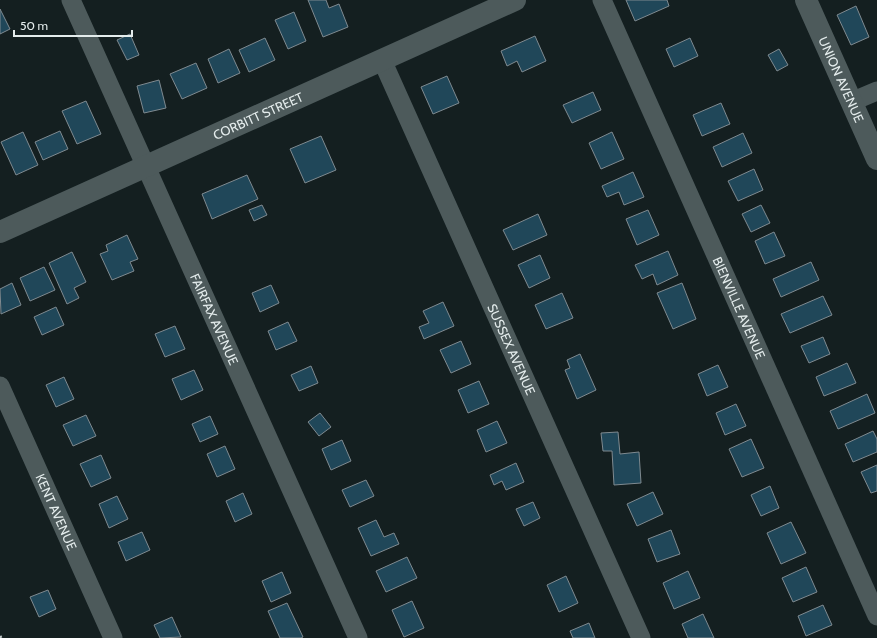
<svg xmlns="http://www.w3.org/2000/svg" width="877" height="638" font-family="Cabin,sans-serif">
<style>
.building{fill:#204759;stroke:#7f8a90}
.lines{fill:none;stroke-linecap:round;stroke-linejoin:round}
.street{stroke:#4d5a5b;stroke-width:19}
.secondary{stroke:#4d5a5b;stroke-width:22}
.rail{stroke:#c0c8c9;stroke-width:3;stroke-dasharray:6 3;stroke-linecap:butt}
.labels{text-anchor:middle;stroke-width:3.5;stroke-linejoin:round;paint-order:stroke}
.street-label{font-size:13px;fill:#e4ecec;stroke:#141f20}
</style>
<rect width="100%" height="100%" fill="#141f20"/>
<!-- building -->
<path class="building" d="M308,0h18l3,8 10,-4 9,23 -25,10z
M626,0h41l2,6 -34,15z
M856,6l13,31 -18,8 -14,-30z
M0,9l10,20 -10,5z
M294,12l12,29 -18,8 -13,-29z
M130,34l9,21 -12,5 -10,-20z
M535,36l11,25 -24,11 -5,-11 -10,5 -6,-15z
M265,38l10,22 -26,12 -10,-22z
M690,38l8,18 -24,11 -8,-18z
M229,49l11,24 -22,10 -10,-24z
M779,49l9,16 -11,6 -9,-16z
M196,63l11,25 -25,11 -12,-25z
M447,76l12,27 -26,11 -12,-27z
M159,80l7,28 -22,5 -7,-27z
M593,92l8,18 -29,13 -9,-18z
M86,101l15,33 -24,10 -15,-33z
M721,103l9,21 -28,12 -9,-21z
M60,131l8,18 -25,11 -8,-18z
M23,132l15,33 -22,10 -15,-33z
M612,132l12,27 -23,10 -12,-26z
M743,133l9,20 -30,14 -9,-20z
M321,136l15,34 -31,13 -15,-34z
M754,169l9,21 -25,11 -10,-20z
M633,172l11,25 -20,8 -5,-13 -12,5 -5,-11z
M247,175l11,24 -46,20 -10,-25z
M262,205l5,10 -13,6 -5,-11z
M761,205l9,18 -19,9 -9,-18z
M648,210l11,25 -22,10 -11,-26z
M538,214l9,21 -34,15 -10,-20z
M774,232l11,24 -20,8 -10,-23z
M127,235l11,24 -8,3 4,9 -22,9 -12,-26 8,-3 -2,-6z
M668,251l10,24 -21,10 -4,-11 -11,5 -7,-14z
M72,252l14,30 -12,6 5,10 -12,6 -18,-41z
M540,255l10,23 -21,10 -11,-23z
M811,262l8,18 -38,17 -8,-18z
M44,267l11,23 -25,11 -10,-23z
M12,283l9,22 -20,9 -1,-25z
M682,283l14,36 -23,10 -16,-36z
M271,285l8,18 -19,9 -8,-19z
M562,293l11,25 -27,11 -11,-24z
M823,296l9,19 -42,18 -9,-19z
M443,302l11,24 -30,13 -5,-12 10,-4 -6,-12z
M56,307l8,18 -22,10 -8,-18z
M288,322l9,19 -21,9 -8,-19z
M175,326l10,23 -20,8 -10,-23z
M823,337l7,17 -21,9 -8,-17z
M461,341l10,23 -20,9 -11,-23z
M580,354l16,36 -19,9 -12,-29 5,-2 -3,-8z
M847,363l9,20 -32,13 -8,-19z
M718,365l10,22 -21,9 -9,-22z
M311,366l7,17 -19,8 -8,-16z
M194,370l9,20 -22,10 -9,-21z
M64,377l10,22 -18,8 -10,-22z
M479,381l10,23 -21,9 -10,-23z
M867,394l8,19 -37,16 -8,-18z
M736,404l10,22 -21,9 -9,-22z
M320,413l11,14 -12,9 -11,-14z
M86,415l10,21 -23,10 -10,-21z
M210,416l8,18 -18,8 -8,-18z
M497,421l10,22 -21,9 -9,-22z
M873,431l4,8v13l-24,10 -8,-18z
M618,432l2,22 19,-2 2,31 -27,2 -2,-34h-9l-2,-18z
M751,439l13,29 -22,9 -13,-28z
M342,440l9,21 -20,9 -9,-21z
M225,446l10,23 -18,8 -10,-23z
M101,455l10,23 -20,9 -11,-23z
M516,463l8,19 -18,8 -4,-9 -8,4 -4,-10z
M877,465v26l-6,2 -10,-21z
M366,480l8,16 -24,11 -8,-17z
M770,486l9,22 -18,8 -10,-21z
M653,492l10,22 -26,12 -10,-22z
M243,493l9,21 -17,8 -9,-21z
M117,496l11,23 -19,9 -10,-24z
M533,502l7,16 -16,8 -8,-17z
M376,520l8,17 10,-4 5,11 -28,12 -13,-28z
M791,522l15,31 -25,11 -14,-31z
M671,530l9,24 -23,8 -9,-23z
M142,532l8,18 -24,11 -8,-19z
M407,557l10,21 -31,14 -10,-21z
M806,567l11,25 -24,10 -11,-24z
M688,571l12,27 -26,11 -11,-26z
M282,572l9,21 -20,9 -9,-21z
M566,576l12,27 -19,9 -12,-27z
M48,590l8,19 -17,8 -9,-20z
M412,601l12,27 -20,9 -12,-27z
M287,603l16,34 -2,1h-21l-12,-27z
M823,605l9,20 -26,11 -8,-20z
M703,614l11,24h-26l-6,-14z
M172,617l9,20 -21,1 -6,-13z
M589,623l6,15h-22l-3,-7z"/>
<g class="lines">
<!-- street -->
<g class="street">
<path id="s1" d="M71,0l287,638"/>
<path id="s2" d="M602,0l275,616"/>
<path id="s3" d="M382,60l259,578"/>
<path d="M851,102l26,-11"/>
<path id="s4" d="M0,386l113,252"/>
</g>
<!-- secondary -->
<g class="secondary">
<path id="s5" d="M806,0l71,159"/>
<path id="s6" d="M0,232l515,-232"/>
</g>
<!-- rail -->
<path class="rail" d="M0,636l1,2"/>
</g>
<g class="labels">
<!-- street labels -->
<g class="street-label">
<text dy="5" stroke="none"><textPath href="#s5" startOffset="87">UNION AVENUE</textPath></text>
<text dy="5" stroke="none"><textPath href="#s6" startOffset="283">CORBITT STREET</textPath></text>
<text dy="5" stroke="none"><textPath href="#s2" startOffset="337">BIENVILLE AVENUE</textPath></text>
<text dy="5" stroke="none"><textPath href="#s1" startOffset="350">FAIRFAX AVENUE</textPath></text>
<text dy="5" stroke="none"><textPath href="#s3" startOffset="317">SUSSEX AVENUE</textPath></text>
<text dy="5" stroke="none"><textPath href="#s4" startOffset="138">KENT AVENUE</textPath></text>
</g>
</g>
<!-- scale -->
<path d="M14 30v6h118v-6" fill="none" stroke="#e4ecec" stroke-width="2"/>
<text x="20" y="30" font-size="12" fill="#e4ecec" stroke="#141f20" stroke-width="3" paint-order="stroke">50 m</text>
</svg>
